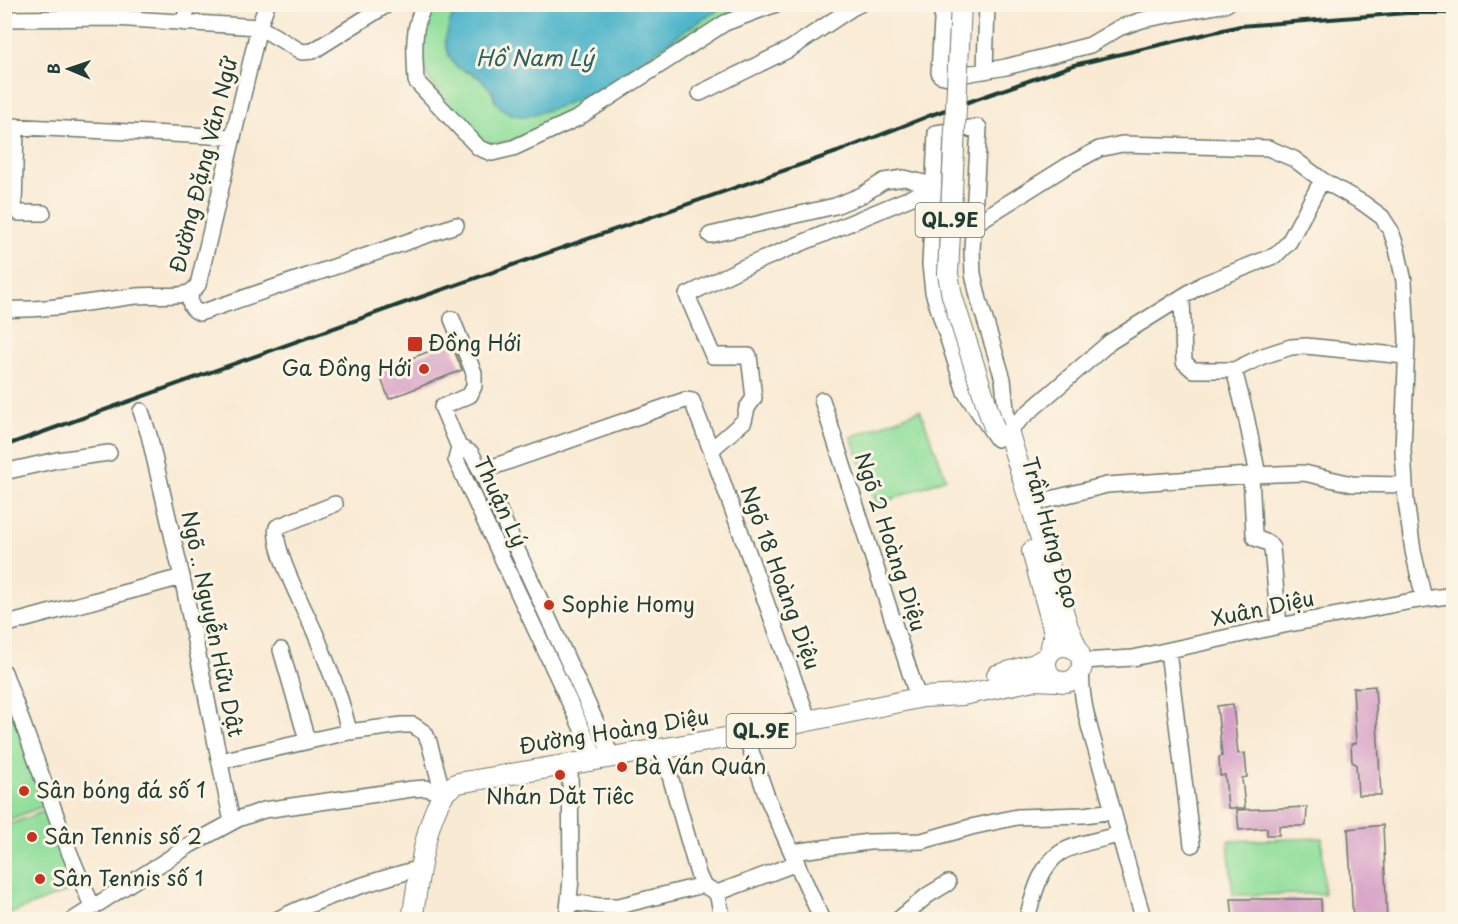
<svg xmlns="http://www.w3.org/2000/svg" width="1458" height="924" font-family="'Playpen Sans',sans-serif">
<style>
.green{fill:#92df9c;stroke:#588e68;stroke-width:1.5}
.water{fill:#4ab3c9;stroke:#34787e;stroke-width:1.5}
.building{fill:#d59fc6}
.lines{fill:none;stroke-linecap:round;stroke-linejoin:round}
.minor-casing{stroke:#6b7a6c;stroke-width:18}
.major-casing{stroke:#6b7a6c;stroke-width:22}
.minor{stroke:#fff;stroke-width:15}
.major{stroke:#fff;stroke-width:20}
.rail{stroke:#1f3d34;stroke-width:4}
.major-bridge-casing{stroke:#6b7a6c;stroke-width:22;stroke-linecap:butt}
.major-bridge{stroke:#fff;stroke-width:20}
.poi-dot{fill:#c8321e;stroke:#fcf5e5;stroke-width:2}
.labels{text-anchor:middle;stroke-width:6;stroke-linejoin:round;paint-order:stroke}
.shield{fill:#fcf5e5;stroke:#617469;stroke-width:1.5}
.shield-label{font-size:20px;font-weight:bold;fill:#1f3d34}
.street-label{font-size:21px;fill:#1f3d34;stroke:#fcf5e5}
.poi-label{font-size:21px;fill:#1f3d34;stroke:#fcf5e5;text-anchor:start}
.water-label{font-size:22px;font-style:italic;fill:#2c6061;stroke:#fcf5e5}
</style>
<rect width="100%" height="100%" fill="#fcf5e5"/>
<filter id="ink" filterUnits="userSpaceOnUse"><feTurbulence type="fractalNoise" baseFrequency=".0167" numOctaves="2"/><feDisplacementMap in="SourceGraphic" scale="12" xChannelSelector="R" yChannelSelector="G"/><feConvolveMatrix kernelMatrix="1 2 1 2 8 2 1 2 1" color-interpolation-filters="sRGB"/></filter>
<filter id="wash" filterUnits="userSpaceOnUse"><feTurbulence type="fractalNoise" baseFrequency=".008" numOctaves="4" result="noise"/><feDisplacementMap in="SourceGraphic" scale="24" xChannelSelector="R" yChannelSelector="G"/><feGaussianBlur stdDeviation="1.35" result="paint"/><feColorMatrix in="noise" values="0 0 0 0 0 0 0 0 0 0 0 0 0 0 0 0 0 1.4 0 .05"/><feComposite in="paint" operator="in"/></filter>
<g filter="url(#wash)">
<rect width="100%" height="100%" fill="#f9ead4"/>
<!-- green -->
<path class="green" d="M438,5h23l-10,14 13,52c15,4 28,15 31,30l30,16 35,-11 45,-19 85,-60 36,-22h29l-165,101 -81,36 -15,2 -10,-2c-13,-15 -51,-52 -57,-67 -9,-21 -3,-54 11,-70z
M920,410l26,68 -69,27 -26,-68z
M4,690l45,114 -44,17z
M50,809l29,78 -70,27 -4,-13v-75z
M1322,838l2,56 -91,1 -5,-54z"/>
<!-- water -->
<path class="water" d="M461,4h265v1l-36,22 -85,60 -45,19 -35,11 -14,-3 -10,-6 -6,-7 -2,-9 -12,-13 -9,-6 -16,-6 -7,-11 -4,-16 6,-21z"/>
<g id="blocks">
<!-- building -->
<path class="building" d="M451,343l11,27 -73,29 -11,-28z
M1375,686l6,109h-23l-2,-31 -4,-2 -1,-18 5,-1 -3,-55z
M1233,704l5,50 7,-1 2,24 -5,1 3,30h-17l-3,-33 -5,1 -1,-19 3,-1 -5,-50z
M1307,807l-1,19h-27v9h-12v-7l-28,2 -2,-20z
M1383,825l4,95h-34l-5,-91z
M1231,899h90l1,21h-89z"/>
</g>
</g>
<g filter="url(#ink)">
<use href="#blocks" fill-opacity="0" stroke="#6b7a6c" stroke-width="1.5"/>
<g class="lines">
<defs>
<path id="minor" d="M425,4c-14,24 -10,51 -9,77l63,67 13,5 21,-5 65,-30 147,-95 51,-19
M943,4l-4,68 1,3 8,2 58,-10 84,-22 29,-17 23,-8 85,-16
M4,19l110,-1 145,9 43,25 11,-1 75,-47
M184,23l4,-19
M985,71l2,-67
M700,93l90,-44 62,-41 8,-4
M4,126l229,11
M16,126l-2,82 5,5h24
M973,225l94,-59 32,-17 23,-5 146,4 26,11 28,21 41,23 19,14 9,14 6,18 7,32 3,58 -4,112 3,50 7,50 11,48
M710,235l125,-29 27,-11 22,-14 20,-3 29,7
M191,293c-2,10 -1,16 9,20l256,-88
M1182,297l2,65 9,8h41l29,-14 28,-9 15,-1 99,10
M4,309c46,2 89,-8 133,-13 16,-2 36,2 51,-3 4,-1 7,-5 10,-8l61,-258 8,-23
M452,319l22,54v13l-4,9 -28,12 17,40
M1234,370l12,46 12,59
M822,400l96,298
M141,411l8,24 33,142 50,245
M1008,430l-5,-51 -24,-79 -6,-26 -1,-24 7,-122 -2,-1 -41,6 -6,132 3,27 32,100 32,47 11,-9 102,-88 93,-58 73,-29 13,-13 33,-62
M711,450l33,-29 3,-13 7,-10 -5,-42h-36l-26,-61 55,-27 180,-75h10
M481,471l204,-71 7,1 19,49 98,271
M4,472l53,-12 52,-7
M1251,475l3,59 1,4 13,5 4,5 7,78
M335,504l-58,23c-6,21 32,90 41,113 12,30 24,60 31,92
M1031,504l76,-19 144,-10 53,-2 48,11 53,1
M4,625l178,-48
M281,650l26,90
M1168,651l24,194
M1082,661l51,-3 146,-32 133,-25 42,-6
M1082,667c-3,34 10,68 19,100 14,51 27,102 43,153
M4,672l66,182 22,52
M745,734l22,63 55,123
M662,748l36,126 5,11 14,8 6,27
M596,759l-140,-299 3,-13 12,6 10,18 131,286
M220,761l129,-29 53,-7h11l12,8 4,9 14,52
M792,852l77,-10 53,-1 49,-14 46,-10 67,-2 29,-4
M717,893l80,-30
M569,902l30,4h20l84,-21
M1027,918c6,-21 13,-52 33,-65 17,-10 40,-13 58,-18
M73,920l117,-75 48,-26 26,-9 148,-21 14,-1 17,6
M276,920c46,-23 96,-39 145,-52
M567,920l4,-41 -1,-116
M898,920l30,-25 20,-12"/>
<path id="major" d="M1005,421l63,206 12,28
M1032,551l22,81 -4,20
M1046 664a18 18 0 1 1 36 0a18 18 0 1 1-36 0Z
M997,675l38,-11 12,-7
M412,920c6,-36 12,-97 32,-126 3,-5 9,-8 14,-11l273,-46 192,-40 40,-2 71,-15 24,1"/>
</defs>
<!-- minor casing -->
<use href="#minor" class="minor-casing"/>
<!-- major casing -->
<use href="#major" class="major-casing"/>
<!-- minor -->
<use href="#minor" class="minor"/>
<!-- major -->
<use href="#major" class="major"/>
<!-- rail -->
<path class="rail" d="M4,446l400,-143 433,-151 94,-37 143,-50 166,-39 167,-13h47"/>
<defs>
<path id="major-bridge" d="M961,4l-13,270 4,22 42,132"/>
</defs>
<!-- major-bridge casing -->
<use href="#major-bridge" class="major-bridge-casing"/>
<!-- major-bridge -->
<use href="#major-bridge" class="major-bridge"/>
</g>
</g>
<!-- markers -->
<g class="poi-dot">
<rect x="407" y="336" width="16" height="16" rx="3"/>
<circle cx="424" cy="369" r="6"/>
<circle cx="549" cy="605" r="6"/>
<circle cx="622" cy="767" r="6"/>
<circle cx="560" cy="775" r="6"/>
<circle cx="24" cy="791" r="6"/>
<circle cx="32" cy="837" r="6"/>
<circle cx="40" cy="879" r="6"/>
</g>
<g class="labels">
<!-- shield labels -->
<g class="shield">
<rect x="915.5" y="203" width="69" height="34" rx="4.5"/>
<rect x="726.5" y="714" width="69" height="34" rx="4.5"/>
</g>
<g class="shield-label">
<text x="950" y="227">QL.9E</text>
<text x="761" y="738">QL.9E</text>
</g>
<!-- street labels -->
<g class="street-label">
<text transform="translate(204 165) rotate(-76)" y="7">Đường Đặng Văn Ngữ</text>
<text transform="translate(500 502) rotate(65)" y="7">Thuận Lý</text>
<text transform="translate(1050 533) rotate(74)" y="7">Trần Hưng Đạo</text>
<text transform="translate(890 542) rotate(72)" y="7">Ngõ 2 Hoàng Diệu</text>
<text transform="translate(780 578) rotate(70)" y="7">Ngõ 18 Hoàng Diệu</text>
<text transform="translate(1263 609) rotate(-12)" y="7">Xuân Diệu</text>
<text transform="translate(212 624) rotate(78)" y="7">Ngõ .. Nguyễn Hữu Dật</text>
<text transform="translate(614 732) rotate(-9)" y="7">Đường Hoàng Diệu</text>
</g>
<!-- poi labels -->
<g class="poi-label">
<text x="428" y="351">Đồng Hới</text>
<text x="412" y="376" text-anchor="end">Ga Đồng Hới</text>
<text x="561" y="612">Sophie Homy</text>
<text x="634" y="774">Bà Ván Quán</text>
<text x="36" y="798">Sân bóng đá số 1</text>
<text x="560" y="804" text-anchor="middle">Nhán Dăt Tiêc</text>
<text x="44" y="844">Sân Tennis số 2</text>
<text x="52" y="886">Sân Tennis số 1</text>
</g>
<!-- water labels -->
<g class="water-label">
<text x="535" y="66">Hồ Nam Lý</text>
</g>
</g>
<!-- margin -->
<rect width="1458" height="924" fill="none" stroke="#fcf5e5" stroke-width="24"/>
<!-- north arrow -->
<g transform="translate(69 69) rotate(272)" stroke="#fcf5e5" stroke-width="4.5" paint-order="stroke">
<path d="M0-4.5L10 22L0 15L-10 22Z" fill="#1f3d34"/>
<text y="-9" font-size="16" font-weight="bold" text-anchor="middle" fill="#1f3d34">B</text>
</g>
</svg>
